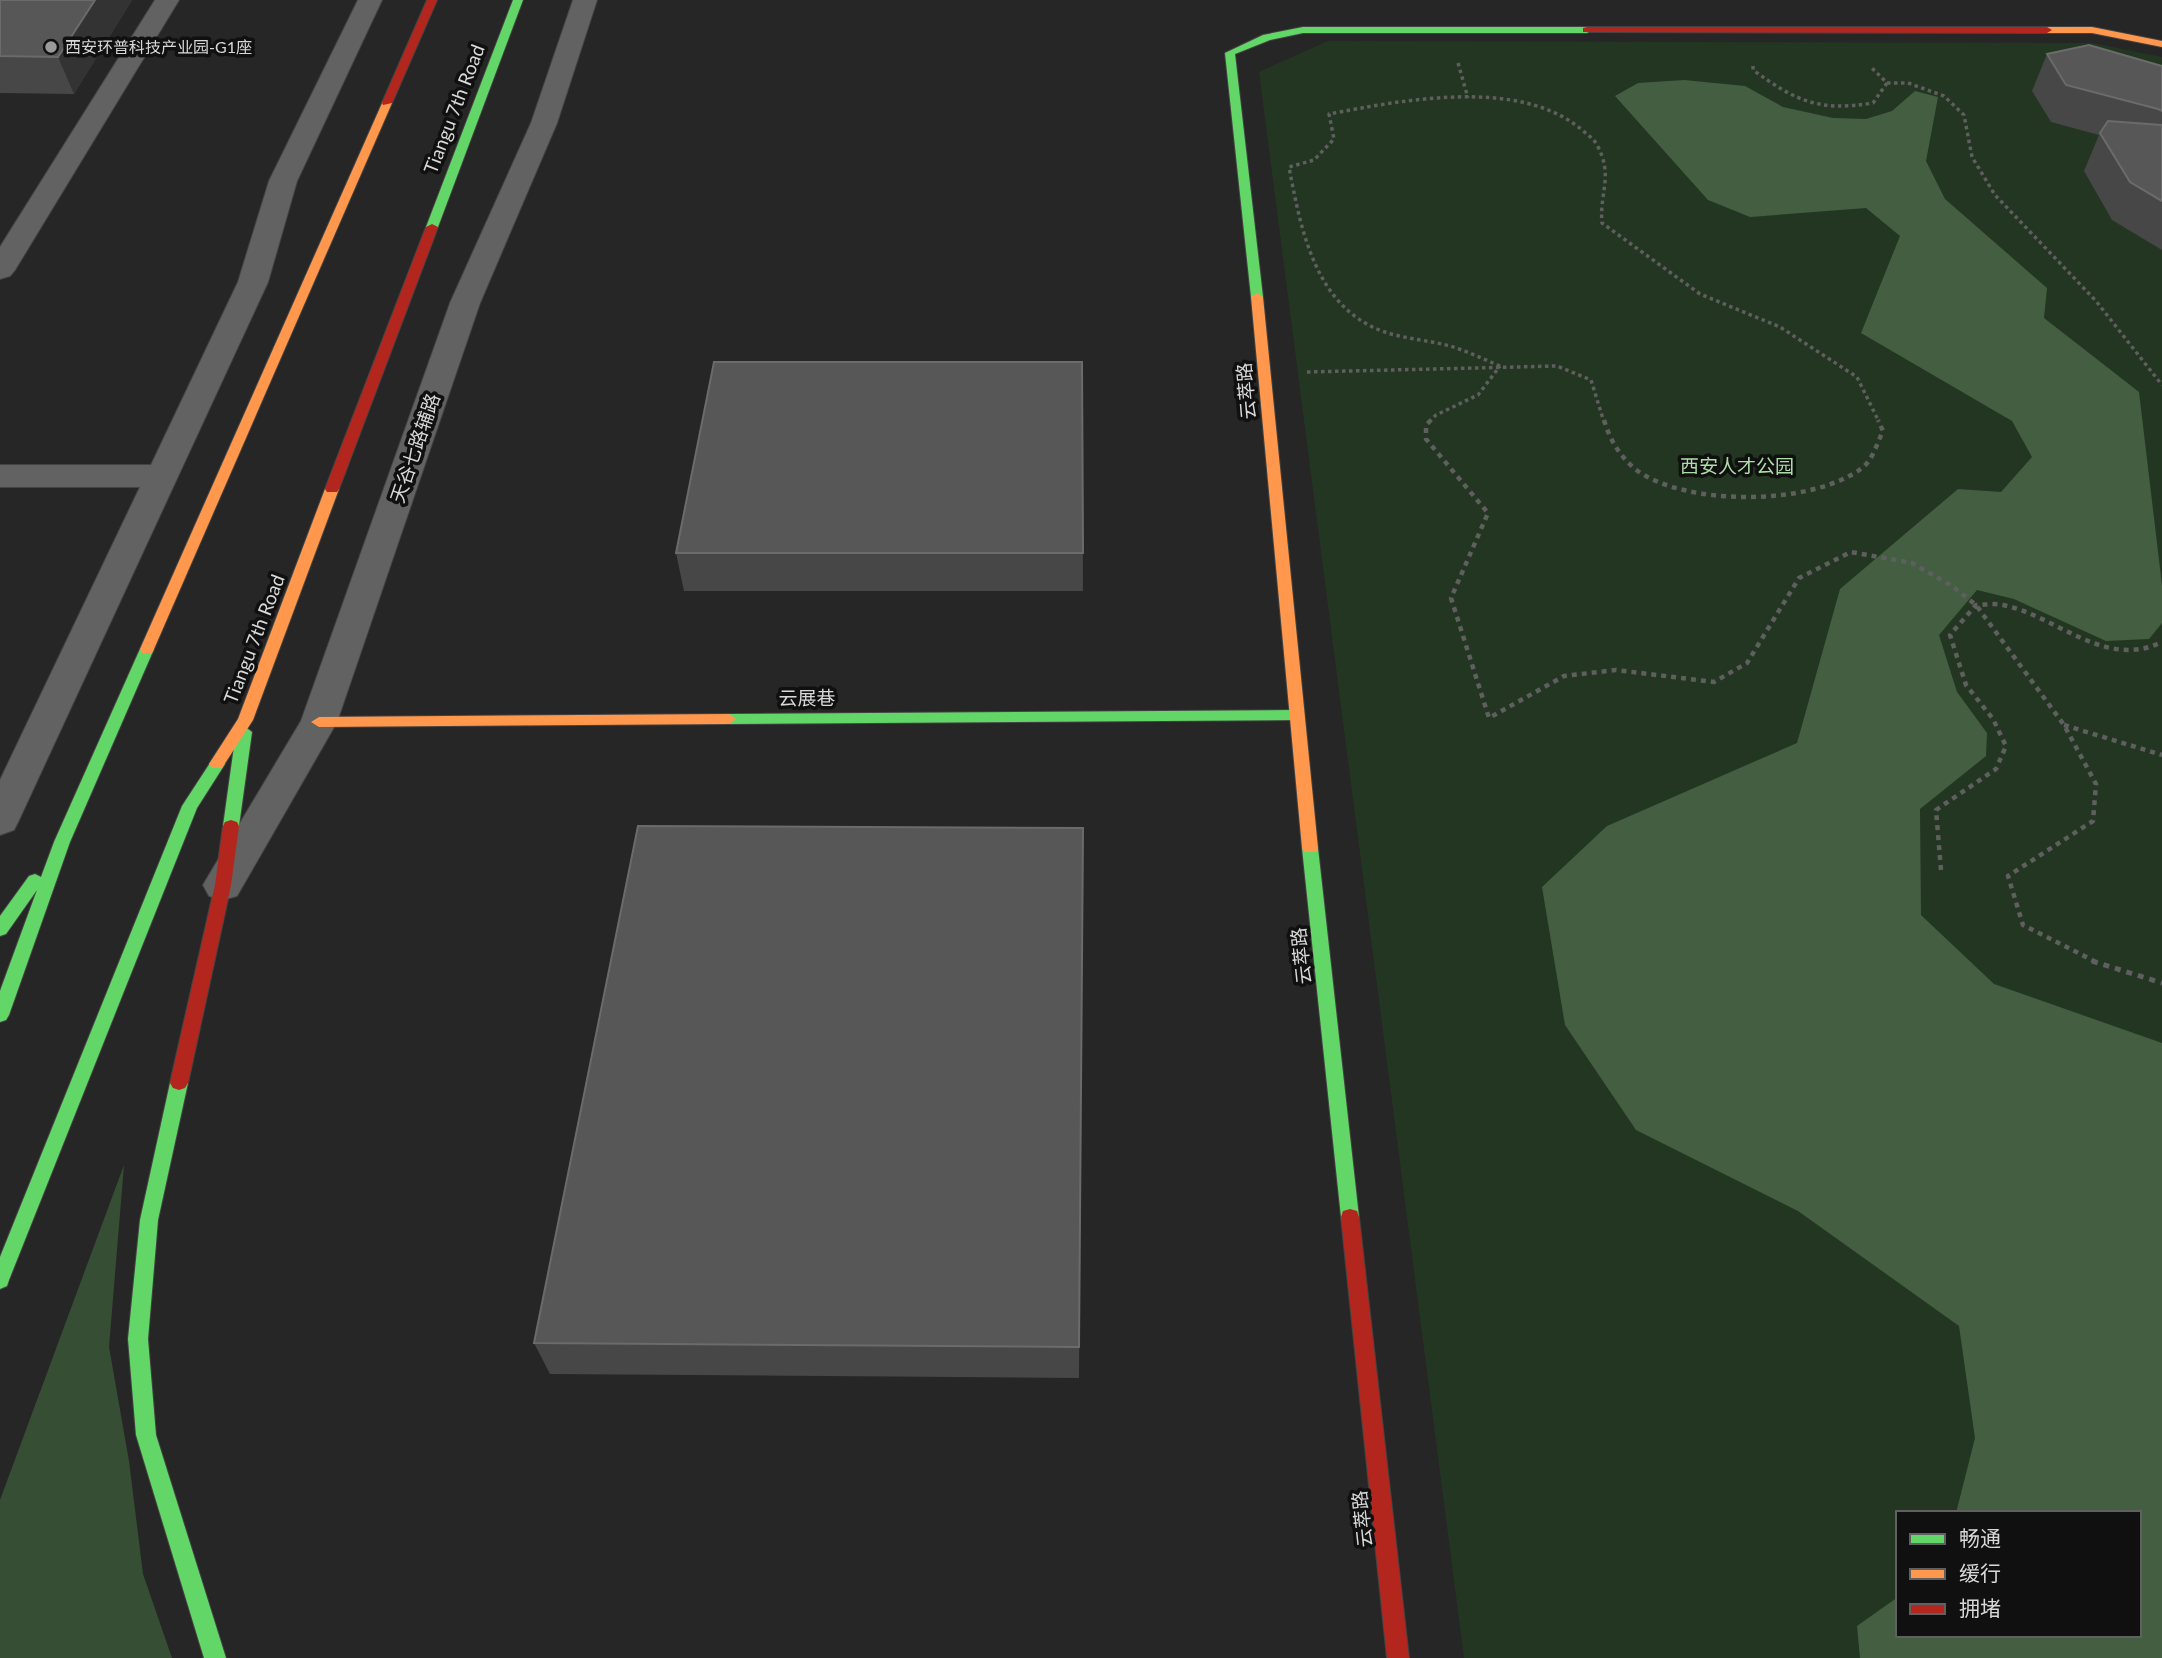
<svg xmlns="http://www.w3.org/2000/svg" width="2162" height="1658" font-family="Lato,'Noto Sans SC',sans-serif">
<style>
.green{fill:#233621;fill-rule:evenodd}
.forest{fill:#364e34}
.water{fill:#445e42}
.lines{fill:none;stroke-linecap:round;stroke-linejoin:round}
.street-casing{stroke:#434343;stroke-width:2}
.fast-casing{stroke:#434343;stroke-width:2}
.slow-casing{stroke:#434343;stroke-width:2}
.jam-casing{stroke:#434343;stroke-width:2}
.path-far2{stroke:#5e5f5e;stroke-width:3.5;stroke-dasharray:3.5 3.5;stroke-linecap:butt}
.path-far1{stroke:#5e5f5e;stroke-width:4.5;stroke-dasharray:5 5;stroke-linecap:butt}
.path{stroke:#5e5f5e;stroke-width:5;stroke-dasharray:6 6;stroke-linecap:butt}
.street{fill:#616261;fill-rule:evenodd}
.fast{fill:#63d668;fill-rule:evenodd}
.slow{fill:#ff974d;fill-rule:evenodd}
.jam{fill:#b3261e;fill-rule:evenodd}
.wall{fill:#464746}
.shaded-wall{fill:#333}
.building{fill:#565756;stroke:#6a6b6a;stroke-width:2}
.poi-dot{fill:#999a99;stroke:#0f100f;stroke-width:2.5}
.labels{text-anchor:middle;stroke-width:7;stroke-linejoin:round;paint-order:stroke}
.far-poi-label{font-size:16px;fill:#d7d8d7;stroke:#0f100f;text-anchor:start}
.street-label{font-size:19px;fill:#d7d8d7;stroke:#0f100f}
.park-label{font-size:19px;fill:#addda8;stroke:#0f100f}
</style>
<rect width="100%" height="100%" fill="#262626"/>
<!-- green -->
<path class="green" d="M1328,41l765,2 69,14v1601h-698l-205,-1586zM1898,1513h241v122h-241z"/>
<!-- forest -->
<path class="forest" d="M124,1165l-15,182 20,114 14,113 29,84h-172v-158z"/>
<!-- water -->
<path class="water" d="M1684,80l61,6 38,21 50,11 33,1 26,-8 23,-20 23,6 -12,64 19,38 102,89 -3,30 95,74 23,193v38l-13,16 -43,2 -92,-42 -37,-9 -38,45 18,57 30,41 -1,23 -66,53 1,106 73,69 168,59v615h-302l-3,-32 41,-29v38h241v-122h-183l19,-75 -16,-112 -161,-115 -162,-81 -71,-105 -23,-138 65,-61 190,-83 43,-154 118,-100 43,3 31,-35 -20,-36 -151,-88 39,-97 -34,-28 -116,9 -42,-17 -93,-104 23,-13z"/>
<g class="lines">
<defs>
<path id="street" d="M155,0h24l-164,270 -5,6 -10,3v-32z
M358,0h24l-85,181 -29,101 -249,538 -5,10 -14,5v-55l140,-293h-140v-22h151l87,-183 31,-101z
M573,0h24l-40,123 -77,180 -143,419 -100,174 -14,4 -14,-4 -6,-11 98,-164 149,-418 81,-180z"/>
<path id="fast" d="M513,0h10l-85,227 -2,2h-8l-2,-2z
M1303,27h284l5,3 -5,3h-284l-33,7 -35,14 28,243 -6,4 -6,-4 -26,-244 38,-18z
M147,644l7,5 -84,193 -61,173 -3,5 -6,2v-31l37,-101 -31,44 -6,2v-20l29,-40 6,-2 6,3 13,-35 86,-193z
M1296,710l7,5 -7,5 -567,4 -7,-5 7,-5z
M244,726l8,6 -13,94 -2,4h-12l-2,-4 13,-94z
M217,758l8,6 -28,44 -188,472 -2,6 -7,3v-32l182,-451 30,-46z
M1310,842l6,2 2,4 41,369 -2,6 -7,2 -7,-2 -2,-6 -39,-369 2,-4z
M179,1076l6,2 3,5 -30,137 -10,119 8,96 70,223h-22l-68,-223 -8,-96 12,-119 30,-137 3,-5z"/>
<path id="slow" d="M2092,27l70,14v6l-70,-14h-45l-5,-3 5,-3z
M383,101l9,2 -238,546 -2,4h-10l-2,-4z
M1257,293l6,4 55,551 -2,4h-12l-2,-4 -51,-551z
M332,485l7,4 -86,231 -31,48h-10l-3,-4 29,-45 87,-230z
M729,714l7,5 -7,5 -410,3 -8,-5 8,-5z"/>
<path id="jam" d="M427,0h10l-45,103 -9,2 -1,-2z
M1587,27h460l5,3 -5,3 -464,-1v-4z
M432,224l6,3 -99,262 -2,3h-10l-2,-3 101,-262z
M231,820l6,2 2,4 -8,59 -43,198 -3,5 -6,2 -6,-2 -3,-5 45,-198 8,-59 2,-4z
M1350,1209l7,2 2,6 50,441h-22l-46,-441 2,-6z"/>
</defs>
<!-- street casing -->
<use href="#street" class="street-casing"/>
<!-- fast casing -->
<use href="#fast" class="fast-casing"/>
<!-- slow casing -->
<use href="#slow" class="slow-casing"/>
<!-- jam casing -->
<use href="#jam" class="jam-casing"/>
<!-- path-far2 -->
<path class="path-far2" d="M1458,63l10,35
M1753,66v4c43,31 66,42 120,33l14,-20 -17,-17
M1887,83h21l36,13 20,19 8,42 23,38 101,106 66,84
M1500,366c-17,-7 -33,-15 -50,-20 -22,-6 -46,-7 -68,-15 -67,-25 -81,-101 -93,-164l25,-7 20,-21 -5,-25c74,-14 191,-37 253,16 6,5 12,9 15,15 17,31 2,48 5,78l98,71 80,33 77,50 22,45
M1307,372l250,-6 34,14 13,42
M1429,422l7,-7 42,-20 22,-29"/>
<!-- path-far1 -->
<path class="path-far1" d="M1431,420l-5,5v14l62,74 -37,85 38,120 75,-42 52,-6 98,12 33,-19 52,-85 52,-26 61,11 40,23 24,19 88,120 32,59 -3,37 -85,55 15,49 75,38
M1604,420c6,20 15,35 31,49 50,38 177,37 227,-1 11,-8 15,-25 21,-37l-5,-11
M2064,725l98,30
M1941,870l-5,-60 60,-41 10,-23 -13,-27 -27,-34 -16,-50 26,-30c9,0 18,-2 27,0 54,11 102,65 159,37"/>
<!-- path -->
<path class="path" d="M2092,961l70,22"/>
<!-- street -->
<use href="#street" class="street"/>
<!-- fast -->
<use href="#fast" class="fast"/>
<!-- slow -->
<use href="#slow" class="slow"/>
<!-- jam -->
<use href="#jam" class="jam"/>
</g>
<!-- wall -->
<path class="wall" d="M0,0h132l-58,94 -74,-1z
M2047,54l115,12v184l-50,-30 -28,-49 15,-36 -48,-13 -19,-31z
M1082,362l1,229h-399l-8,-38z
M1083,828l-4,550 -529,-4 -16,-31z"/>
<!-- shaded-wall -->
<path class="shaded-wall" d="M95,0h37l-58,94 -16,-37z"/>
<!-- building -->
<path class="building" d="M0,0h95l-37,57 -58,-1z
M2089,45l73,21v45l-4,-2 -92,-24 -19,-31z
M2108,121l54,4v76l-32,-19 -30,-49z
M714,362h368l1,191h-407z
M638,826l445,2 -4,519 -545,-4z"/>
<!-- markers -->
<circle class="poi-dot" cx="51" cy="47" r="7"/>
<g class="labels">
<!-- far-poi labels -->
<g class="far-poi-label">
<text x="65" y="53">西安环普科技产业园-G1座</text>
</g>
<!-- street labels -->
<g class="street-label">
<text transform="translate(454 109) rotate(-69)" y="7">Tiangu 7th Road</text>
<text transform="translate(1246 391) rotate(-95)" y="7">云萃路</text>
<text transform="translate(415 448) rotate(-71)" y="7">天谷七路辅路</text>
<text transform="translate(254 639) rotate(-69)" y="7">Tiangu 7th Road</text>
<text x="807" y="705">云展巷</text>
<text transform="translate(1301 956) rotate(-96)" y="7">云萃路</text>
<text transform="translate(1362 1519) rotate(-96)" y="7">云萃路</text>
</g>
<!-- park labels -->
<g class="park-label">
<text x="1737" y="473">西安人才公园</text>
</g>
</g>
<!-- legend -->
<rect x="1896" y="1511" width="245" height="126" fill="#0f100f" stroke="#5f605f" stroke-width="2"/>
<rect x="1910" y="1534" width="35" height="10" fill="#63d668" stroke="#5f605f" stroke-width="2"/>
<text x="1959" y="1546" font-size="21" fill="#d7d8d7">畅通</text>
<rect x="1910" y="1569" width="35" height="10" fill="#ff974d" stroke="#5f605f" stroke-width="2"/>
<text x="1959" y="1581" font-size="21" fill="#d7d8d7">缓行</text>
<rect x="1910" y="1604" width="35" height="10" fill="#b3261e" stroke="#5f605f" stroke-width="2"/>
<text x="1959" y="1616" font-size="21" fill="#d7d8d7">拥堵</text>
</svg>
